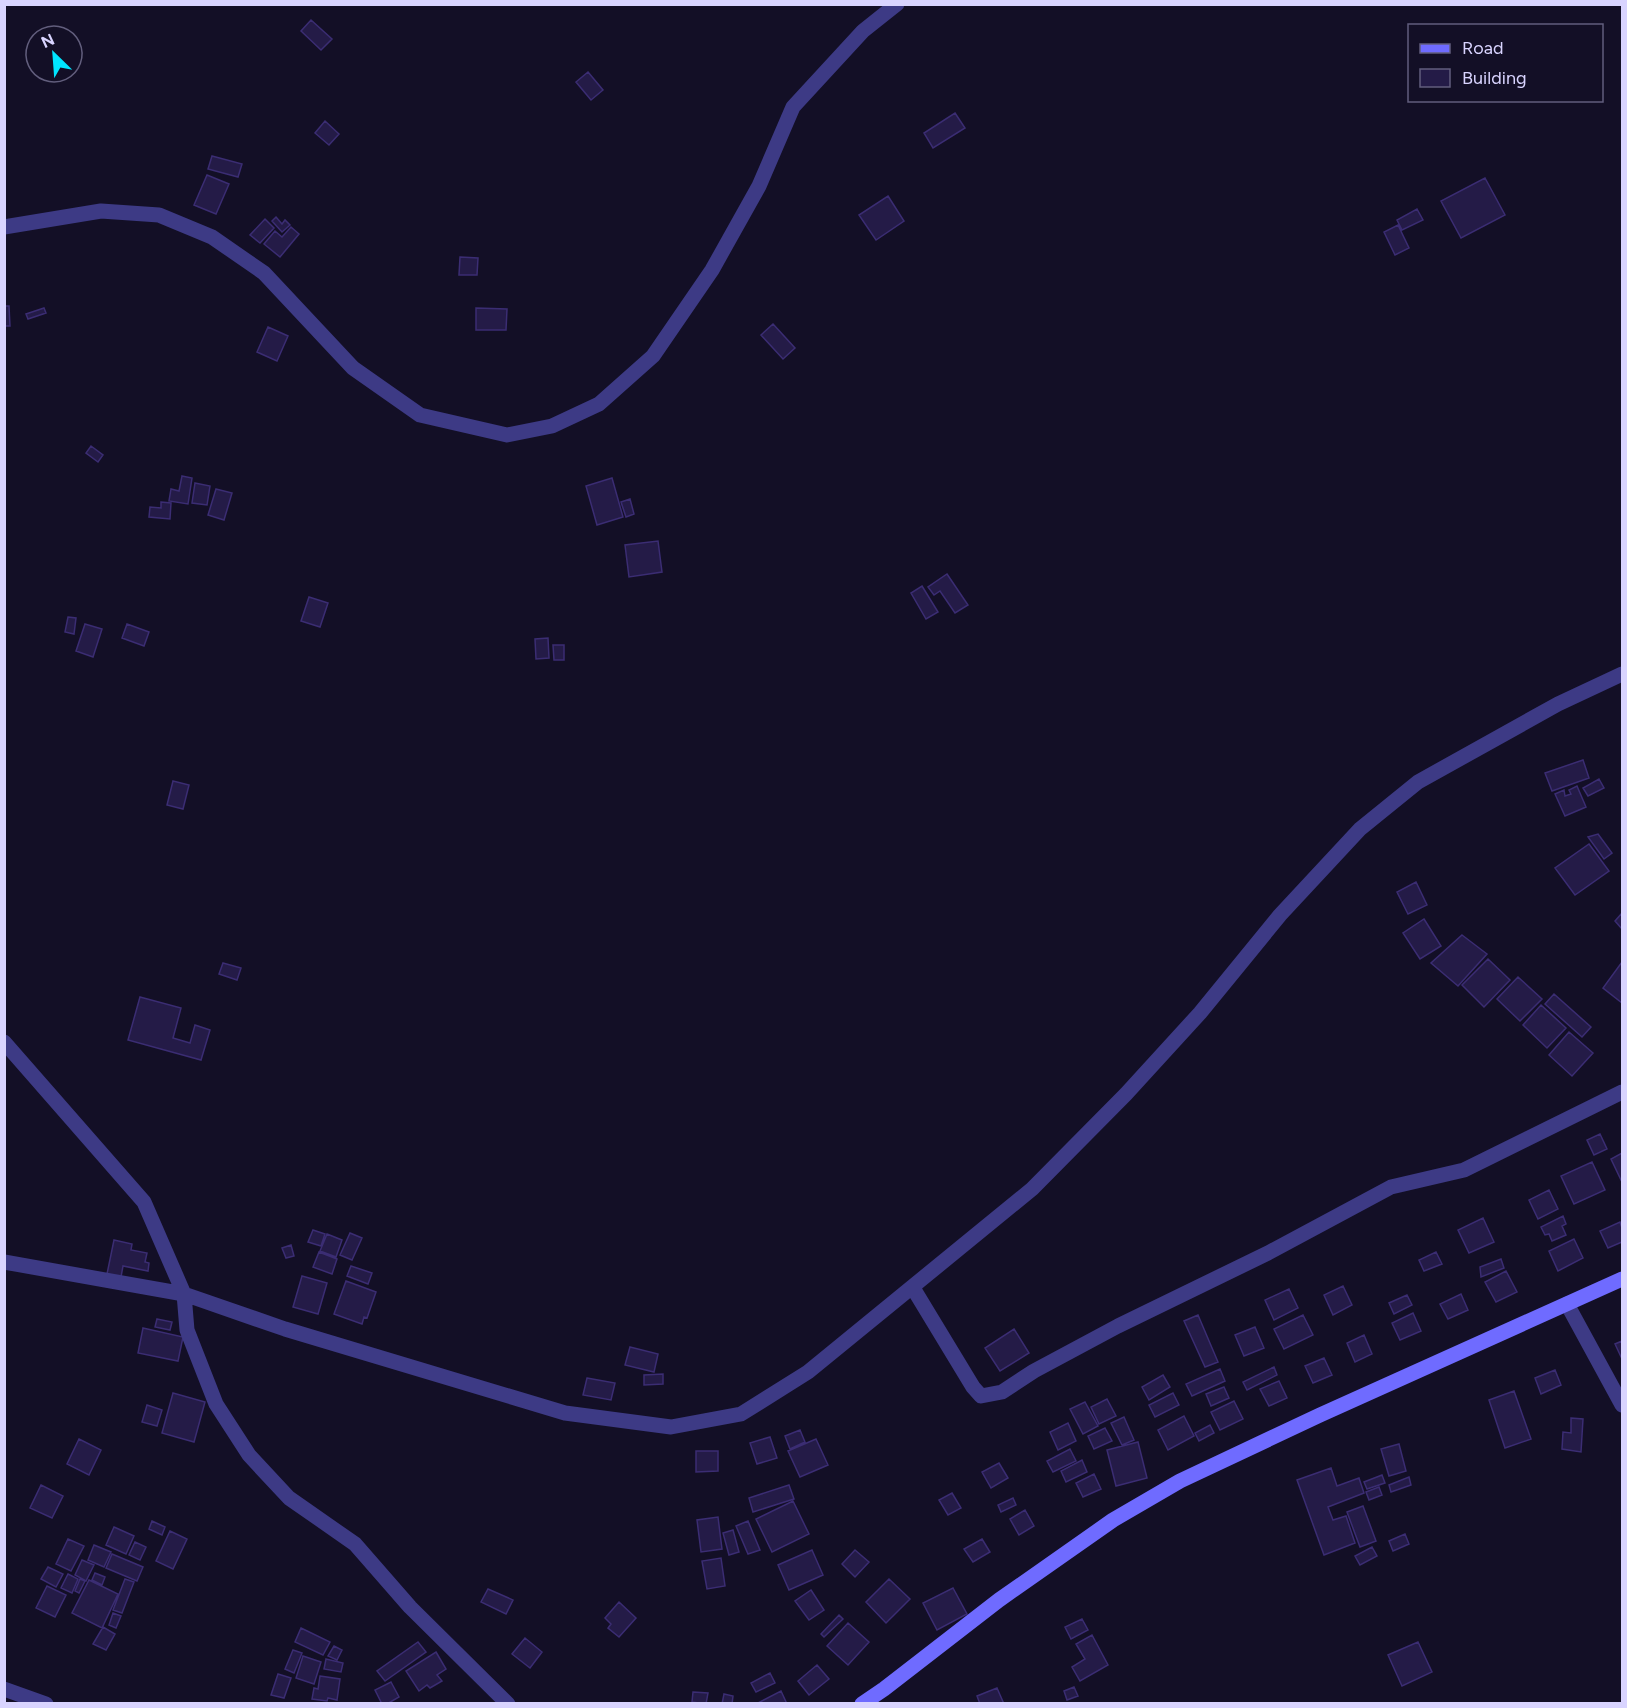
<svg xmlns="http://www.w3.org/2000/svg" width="1627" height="1708" font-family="Figtree,sans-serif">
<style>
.building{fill:#241b47;stroke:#3b2d73;stroke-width:1.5}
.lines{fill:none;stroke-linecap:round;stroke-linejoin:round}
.minor{stroke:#3d3a85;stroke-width:15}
.secondary{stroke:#6f6bff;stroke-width:15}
</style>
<rect width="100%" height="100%" fill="#130f26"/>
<!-- building -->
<path class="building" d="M311,20l21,19 -11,11 -20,-19z
M588,72l15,18 -12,10 -15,-18z
M955,113l10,15 -32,20 -9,-15z
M325,121l14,13 -10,11 -14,-12z
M212,156l30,8 -4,13 -30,-8z
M207,175l22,9 -13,30 -22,-9z
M1485,178l20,37 -44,23 -20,-37z
M888,196l16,25 -28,19 -17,-25z
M1417,209l6,11 -21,10 -5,-10z
M276,217l6,7 3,-4 5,5 -8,7 -10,-11z
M265,219l9,9 -14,15 -10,-8z
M1398,225l11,23 -14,7 -11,-23z
M291,227l8,7 -19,23 -16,-13 11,-13 7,6z
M460,257l18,1 -1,17h-18z
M4,306h5l1,20h-6z
M44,308l2,5 -18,6 -2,-5z
M476,308l31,1 -1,21h-30z
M773,324l22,24 -12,11 -22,-24z
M268,327l20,9 -11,25 -20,-9z
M91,446l12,9 -5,7 -12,-9z
M182,476l10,2 -4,26 -19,-3 2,-12 8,2z
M612,478l11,39 -26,8 -11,-39z
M195,483l15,3 -3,19 -15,-2z
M216,489l16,4 -8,27 -16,-5z
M630,499l4,15 -8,3 -5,-15z
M161,502l10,1 -1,16 -21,-2 1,-10 11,1z
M658,541l4,31 -33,5 -4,-32z
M947,574l21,31 -13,8 -15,-22 -6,4 -6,-8z
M922,586l16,26 -12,7 -15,-26z
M309,597l19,6 -8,24 -19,-6z
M68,617l8,1 -2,16 -9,-2z
M85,624l17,5 -9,28 -17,-6z
M127,624l22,8 -5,14 -22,-8z
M548,638l1,20 -13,1 -1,-20z
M553,645h11v15h-10z
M1583,760l6,18 -37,13 -7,-18z
M1599,779l5,9 -16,8 -5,-8z
M173,781l16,4 -6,24 -16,-4z
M1577,786l9,21 -21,9 -10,-22 9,-4 1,6 6,-2 -2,-4z
M1598,834l14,19 -8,6 -16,-22z
M1589,844l20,27 -34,24 -20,-27z
M1416,882l11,23 -19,9 -11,-22z
M1622,913v16l-7,-8z
M1424,919l17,27 -21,13 -17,-26z
M1462,935l25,19 -29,32 -27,-23z
M1488,959l22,21 -26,27 -22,-22z
M1622,962v41l-19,-15z
M223,963l18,5 -4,12 -18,-6z
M1518,977l24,22 -22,22 -23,-22z
M1554,994l37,33 -9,10 -37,-33z
M140,997l41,11 -8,30 17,5 5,-18 15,5 -9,30 -73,-20z
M1541,1005l25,23 -19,20 -24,-23z
M1569,1032l24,21 -21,23 -23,-21z
M1600,1134l7,15 -13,6 -7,-15z
M1622,1153v26l-1,1 -10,-21z
M1592,1162l13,28 -31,14 -13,-28z
M1549,1190l9,19 -20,10 -9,-19z
M1563,1216l3,8 -4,2 4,9 -14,6 -3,-7 -4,1 -4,-8z
M1483,1218l11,24 -25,11 -11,-23z
M1620,1222l2,6v14l-14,6 -8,-17z
M313,1230l12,4 -4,12 -13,-4z
M350,1233l12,5 -10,22 -12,-5z
M327,1234l15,6 -6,17 -16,-6z
M1574,1239l9,19 -25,13 -9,-20z
M114,1240l18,4 -1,6 16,3 -2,9 4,1 -1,8 -25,-5 -2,11 -14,-3z
M291,1245l3,11 -8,2 -4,-10z
M319,1252l18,7 -5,15 -19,-7z
M1436,1252l6,12 -18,7 -5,-11z
M1501,1259l3,9 -23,9 -1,-10z
M351,1266l21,7 -4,11 -21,-8z
M1506,1271l11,21 -21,10 -11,-20z
M302,1276l25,7 -9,31 -25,-7z
M346,1281l30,11 -9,26 -3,-1 -2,7 -28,-10z
M1343,1286l9,19 -19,10 -9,-20z
M1289,1289l9,19 -24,12 -9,-20z
M1461,1294l7,16 -20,9 -8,-15z
M1407,1295l5,10 -18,9 -5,-11z
M1413,1313l8,18 -21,9 -8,-17z
M1198,1315l20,47 -13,5 -21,-46z
M1303,1315l10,20 -29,14 -10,-20z
M157,1319l15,3 -2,8 -15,-3z
M1255,1327l9,21 -20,8 -9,-21z
M143,1328l40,9 -5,24 -40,-8z
M1014,1329l15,24 -29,18 -15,-23z
M1364,1335l8,19 -17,8 -8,-19z
M1622,1341v18l-7,-15z
M630,1347l28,7 -4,18 -29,-7z
M1324,1358l8,17 -19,8 -8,-17z
M1274,1367l3,8 -30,15 -4,-8z
M1220,1369l5,12 -33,15 -6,-12z
M1555,1370l6,15 -20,9 -6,-16z
M663,1374v10l-19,1v-10z
M1163,1375l7,12 -21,13 -7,-13z
M587,1378l28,5 -4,17 -28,-5z
M1279,1381l8,17 -18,8 -9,-17z
M1224,1387l5,11 -18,8 -5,-12z
M1514,1391l17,48 -26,9 -16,-48z
M173,1393l32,9 -11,40 -32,-9z
M1173,1393l6,12 -24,12 -6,-12z
M1107,1399l9,17 -17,8 -8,-17z
M1234,1401l9,18 -23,11 -9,-18z
M1085,1402l13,24 -15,8 -13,-25z
M147,1405l15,5 -5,16 -15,-4z
M1184,1416l10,20 -26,14 -10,-20z
M1124,1417l10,23 -12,5 -11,-22z
M1571,1418l12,1 -2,33 -19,-3 1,-17 8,1z
M1068,1423l8,18 -18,9 -8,-18z
M1210,1425l4,8 -15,8 -4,-8z
M1105,1428l7,13 -18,8 -6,-13z
M800,1430l5,12 -15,7 -5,-13z
M770,1437l7,21 -20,6 -7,-21z
M79,1439l22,11 -12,25 -22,-11z
M816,1439l12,26 -28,12 -12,-26z
M1138,1442l9,36 -31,8 -9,-36z
M1399,1444l7,27 -17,5 -8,-27z
M1070,1449l6,12 -23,11 -6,-11z
M696,1451h22v20l-22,1z
M1082,1460l5,12 -21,10 -5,-11z
M999,1463l9,15 -17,10 -9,-16z
M1331,1468l6,18 22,-8 5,15 -36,14 5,13 13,-4 9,27 -31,12 -27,-75z
M1094,1474l7,15 -18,8 -7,-14z
M1382,1475l3,8 -18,6 -3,-7z
M1409,1477l2,8 -20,7 -2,-7z
M41,1485l22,11 -11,22 -22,-10z
M789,1485l5,14 -41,13 -4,-14z
M1379,1487l3,8 -13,5 -3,-8z
M952,1493l9,15 -13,7 -9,-15z
M1013,1498l3,7 -15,7 -3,-7z
M793,1501l16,33 -37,18 -16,-33z
M1363,1506l13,35 -16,6 -13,-35z
M1025,1510l9,16 -15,9 -9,-16z
M718,1517l4,32 -21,3 -4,-32z
M152,1521l13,6 -3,8 -13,-6z
M748,1521l12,29 -12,4 -12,-28z
M114,1527l20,9 -8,18 -20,-9z
M733,1530l6,22 -10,3 -6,-22z
M170,1531l17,8 -14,30 -17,-8z
M1405,1534l4,10 -16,7 -4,-10z
M68,1539l16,7 -13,25 -15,-7z
M982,1539l8,13 -17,10 -9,-13z
M135,1542l11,5 -6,13 -11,-5z
M94,1545l17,7 -7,15 -16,-7z
M1372,1547l5,9 -17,9 -5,-9z
M812,1550l11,25 -34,15 -11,-25z
M855,1550l14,12 -14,15 -13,-13z
M112,1554l31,13 -6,14 -31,-13z
M721,1558l4,28 -18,3 -5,-28z
M82,1560l12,5 -8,16 -11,-6z
M48,1567l15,7 -7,13 -15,-8z
M95,1573l10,4 -3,8 -10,-5z
M68,1574l10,5 -6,14 -11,-5z
M80,1579l5,2 -6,12 -4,-2z
M125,1579l9,3 -12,31 -9,-3z
M889,1579l21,20 -24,24 -20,-21z
M89,1580l29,14 -16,34 -30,-15z
M47,1586l19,9 -11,22 -19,-9z
M953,1588l14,26 -30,16 -14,-27z
M488,1589l25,11 -7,14 -25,-12z
M811,1590l13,20 -15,10 -14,-19z
M619,1602l17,16 -17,19 -11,-9 3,-4 -6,-6z
M113,1613l8,3 -5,12 -7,-3z
M839,1615l4,4 -19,18 -3,-3z
M1082,1619l6,11 -17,9 -6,-12z
M848,1623l21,19 -21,23 -21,-19z
M103,1627l12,7 -9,16 -13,-6z
M301,1628l29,14 -7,13 -28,-13z
M1092,1635l16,30 -28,16 -8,-14 13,-8 -9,-15z
M525,1638l17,14 -12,16 -18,-14z
M418,1642l8,10 -41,29 -8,-10z
M1418,1642l14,30 -30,14 -14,-31z
M334,1646l8,4 -5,10 -9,-4z
M293,1650l9,3 -8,20 -9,-4z
M436,1652l10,17 -9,6 5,6 -12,7 -3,-3 -8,6 -13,-20z
M303,1656l18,6 -7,22 -18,-6z
M326,1659l17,4 -2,9 -17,-3z
M817,1665l12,14 -20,16 -11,-14z
M770,1673l5,10 -19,9 -5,-9z
M278,1674l13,4 -7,20 -13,-3z
M320,1676l20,3 -3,21 -9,-2 -1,3 -15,-2 2,-11 4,1z
M391,1682l8,15 -12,7h-5l-7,-14z
M1074,1687l4,9 -11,4 -3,-9z
M997,1688l7,16h-24l-3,-8z
M781,1691l6,13h-29v-1z
M693,1692l15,1 -2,11 -14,-2z
M724,1694l9,2 -1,8h-10z"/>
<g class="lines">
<!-- minor -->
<path class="minor" d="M4,227l97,-16 58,4 53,22 52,36 89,95 67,47 87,20 45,-9 47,-22 54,-48 59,-86 47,-84 34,-79 70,-76 34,-27
M4,1042l140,160 40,92 101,35 280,84 106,14 70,-13 67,-42 224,-183 94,-95 74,-81 80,-98 80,-86 58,-47 140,-78 64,-30
M4,1262l180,32 3,36 29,74 33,51 40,43 66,46 55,63 98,97
M913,1288l60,99 8,9 21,-4 32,-21 84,-45 150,-73 123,-66 73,-17 158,-78
M1567,1304l55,101
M4,1689l42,15"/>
<!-- secondary -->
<path class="secondary" d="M862,1704l22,-15 115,-89 114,-80 67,-39 140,-66 302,-136"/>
</g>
<!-- border -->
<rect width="1627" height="1708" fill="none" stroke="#d9d4ff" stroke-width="12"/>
<!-- legend -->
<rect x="1408" y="24" width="195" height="78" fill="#130f26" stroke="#625e7d" stroke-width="1.5"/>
<rect x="1420" y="44" width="30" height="9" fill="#6f6bff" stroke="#625e7d" stroke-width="1.5"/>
<text x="1462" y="54" font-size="18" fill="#d9d4ff">Road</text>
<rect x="1420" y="69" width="30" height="18" fill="#241b47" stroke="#625e7d" stroke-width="1.5"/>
<text x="1462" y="84" font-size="18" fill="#d9d4ff">Building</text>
<!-- north arrow -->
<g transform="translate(54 54) rotate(335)"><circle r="28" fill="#130f26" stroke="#625e7d" stroke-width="1.5"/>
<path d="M0-4.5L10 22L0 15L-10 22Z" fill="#00e5ff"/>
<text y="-9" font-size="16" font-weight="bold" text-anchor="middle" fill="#d9d4ff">N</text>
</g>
</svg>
